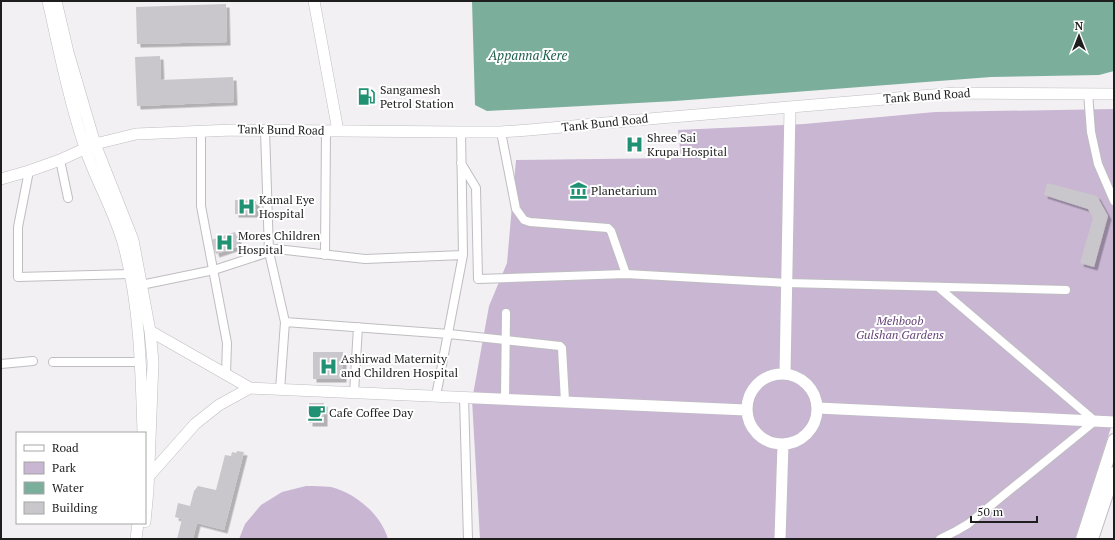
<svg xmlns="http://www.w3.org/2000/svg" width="1115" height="540" font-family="'PT Serif',serif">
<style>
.green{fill:#c8b6d3}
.water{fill:#7baf9c}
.building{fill:#c9c7cb;filter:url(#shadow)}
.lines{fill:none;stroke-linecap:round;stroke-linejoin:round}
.street-casing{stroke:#bfbdc1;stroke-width:10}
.secondary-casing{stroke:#bfbdc1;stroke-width:12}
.primary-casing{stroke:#bfbdc1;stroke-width:14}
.street{stroke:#fff;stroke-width:8}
.secondary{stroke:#fff;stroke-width:11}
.primary{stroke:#fff;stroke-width:12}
.labels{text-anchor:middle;stroke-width:4;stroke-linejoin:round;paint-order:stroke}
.poi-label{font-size:12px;fill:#1f1e1f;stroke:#fff;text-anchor:start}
.street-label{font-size:12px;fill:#1f1e1f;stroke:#fff}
.park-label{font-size:12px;font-style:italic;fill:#664478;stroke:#fff}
.water-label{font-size:13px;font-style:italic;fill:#1b5d49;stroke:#fff}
</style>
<defs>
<filter id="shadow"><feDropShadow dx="3.5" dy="3.5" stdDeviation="0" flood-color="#0004"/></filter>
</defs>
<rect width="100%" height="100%" fill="#f3f0f4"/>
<!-- green -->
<path class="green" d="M1114,109v309l-39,121h-595l-8,-139 17,-94 18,-43 9,-103 165,-2 -3,-28 126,-6 131,-12z
M306,486c8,0 17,0 25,1 24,6 50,27 57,52h-149l6,-15 16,-19 21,-13z"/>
<!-- water -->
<path class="water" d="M472,1h642v70l-15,4 -108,2 -316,24 -188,10 -12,-6z"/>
<!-- building -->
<path class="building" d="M226,4l1,38 -90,2 -1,-37z
M160,56l1,24 72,-3 1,25 -97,4 -2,-49z
M1047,183l50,13 11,20 -14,51 -14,-4 13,-45 -5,-9 -44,-14z
M235,200l21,1v13h-21z
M235,232l5,14 -24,8 -5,-14z
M313,352h30v27h-30z
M309,403h15v20h-15z
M237,451l7,1 -20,78 -27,-7 -4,16h-16l5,-20 -7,-2 3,-14 12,3 4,-15 4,-5 18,4 9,-35 6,1 1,-4 4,1z"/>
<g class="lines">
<defs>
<path id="street" d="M1088,93l3,39 7,32 16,37
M265,130l4,122 16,70 164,12 111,12 2,2 3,53
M201,131v75l26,137 -1,31
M501,132l15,77 8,11 6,2 78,6 3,3 15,43 161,9 279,7
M60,160l8,38
M461,163l15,25 2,91 148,-5
M29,171l-11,56v50l112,-3
M268,248l97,11 98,-4
M325,255l1,-124
M141,285l73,-15 55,-18
M938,287l157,134 -127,103 -12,7 -16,8
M53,362h88
M1,364l32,-3
M280,390l5,-68
M354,393l4,-66
M436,396l27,-141 -2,-123
M464,397l4,142
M505,399l1,-86"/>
<path id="secondary" d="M48,1c11,49 21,99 37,147 11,33 30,64 39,98 16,61 17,124 19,187
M56,1l12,51 27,92 38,96 17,91 3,31 -5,128 -3,32
M314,1l24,130
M1,179l28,-8 31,-11 35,-16 41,-10 97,-4 228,2h40l28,-2 131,-12 296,-25 158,1
M785,373l5,-266
M747 409a35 35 0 1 1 70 0a35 35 0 1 1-70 0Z
M250,388l496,22
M818,408l296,14
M149,476l46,-52 24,-19 31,-17 -100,-57
M136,539l2,-16
M780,539l3,-95"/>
<path id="primary" d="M1082,539l32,-99
M1092,539l22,-66"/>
</defs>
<!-- street casing -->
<use href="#street" class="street-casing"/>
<!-- secondary casing -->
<use href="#secondary" class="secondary-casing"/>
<!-- primary casing -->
<use href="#primary" class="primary-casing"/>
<!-- street -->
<use href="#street" class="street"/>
<!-- secondary -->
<use href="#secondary" class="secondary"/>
<!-- primary -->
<use href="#primary" class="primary"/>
</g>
<!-- icons -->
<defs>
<symbol id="fuel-bare" viewBox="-9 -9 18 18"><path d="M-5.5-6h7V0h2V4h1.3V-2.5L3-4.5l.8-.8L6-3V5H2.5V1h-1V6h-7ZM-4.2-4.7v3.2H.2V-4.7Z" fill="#209172" stroke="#fff" stroke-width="2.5" paint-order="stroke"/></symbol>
<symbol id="hospital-bare" viewBox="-9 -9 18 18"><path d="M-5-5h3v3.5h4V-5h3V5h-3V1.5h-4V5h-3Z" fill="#209172" stroke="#fff" stroke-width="2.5" paint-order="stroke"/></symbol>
<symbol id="museum-bare" viewBox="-9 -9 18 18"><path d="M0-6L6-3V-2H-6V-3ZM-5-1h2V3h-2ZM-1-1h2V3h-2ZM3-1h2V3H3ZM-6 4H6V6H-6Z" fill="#209172" stroke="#fff" stroke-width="2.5" paint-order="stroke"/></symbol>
<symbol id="cafe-bare" viewBox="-9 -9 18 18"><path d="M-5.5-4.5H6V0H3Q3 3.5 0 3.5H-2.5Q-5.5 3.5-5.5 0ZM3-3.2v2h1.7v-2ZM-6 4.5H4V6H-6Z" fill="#209172" stroke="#fff" stroke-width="2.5" paint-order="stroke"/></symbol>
</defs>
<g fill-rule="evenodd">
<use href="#fuel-bare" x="354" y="84" width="25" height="25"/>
<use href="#hospital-bare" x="622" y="132" width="25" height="25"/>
<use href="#museum-bare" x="566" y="178" width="25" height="25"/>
<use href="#hospital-bare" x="234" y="194" width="25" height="25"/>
<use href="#hospital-bare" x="212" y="230" width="25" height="25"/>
<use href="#hospital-bare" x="316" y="354" width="25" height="25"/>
<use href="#cafe-bare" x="304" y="400" width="25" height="25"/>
</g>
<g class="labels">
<!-- poi labels -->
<g class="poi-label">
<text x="380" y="94">Sangamesh<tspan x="380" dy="14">Petrol Station</tspan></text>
<text x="647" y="142">Shree Sai<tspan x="647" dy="14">Krupa Hospital</tspan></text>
<text x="591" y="195">Planetarium</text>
<text x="259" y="204">Kamal Eye<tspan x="259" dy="14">Hospital</tspan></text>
<text x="238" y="240">Mores Children<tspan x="238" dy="14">Hospital</tspan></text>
<text x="341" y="363">Ashirwad Maternity<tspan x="341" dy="14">and Children Hospital</tspan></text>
<text x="329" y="417">Cafe Coffee Day</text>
</g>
<!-- street labels -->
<g class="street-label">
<text transform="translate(927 96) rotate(-4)" y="4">Tank Bund Road</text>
<text transform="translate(605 123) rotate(-6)" y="4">Tank Bund Road</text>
<text transform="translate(281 130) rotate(1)" y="4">Tank Bund Road</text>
</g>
<!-- park labels -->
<g class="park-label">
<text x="900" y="325">Mehboob<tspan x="900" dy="14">Gulshan Gardens</tspan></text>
</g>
<!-- water labels -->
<g class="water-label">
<text x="528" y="60">Appanna Kere</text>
</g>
</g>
<!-- border -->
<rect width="1115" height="540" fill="none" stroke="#1f1e1f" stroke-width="4"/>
<!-- legend -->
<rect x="16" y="432" width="130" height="92" fill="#ffffff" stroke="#a5a5a5"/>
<rect x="24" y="445" width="20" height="6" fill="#ffffff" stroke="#a5a5a5"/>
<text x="52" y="452" font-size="12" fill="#1f1e1f">Road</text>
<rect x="24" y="462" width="20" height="12" fill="#c8b6d3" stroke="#a5a5a5"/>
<text x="52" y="472" font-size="12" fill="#1f1e1f">Park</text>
<rect x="24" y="482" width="20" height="12" fill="#7baf9c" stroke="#a5a5a5"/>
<text x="52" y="492" font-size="12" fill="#1f1e1f">Water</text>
<rect x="24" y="502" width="20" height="12" fill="#c9c7cb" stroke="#a5a5a5"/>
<text x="52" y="512" font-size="12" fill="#1f1e1f">Building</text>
<!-- north arrow -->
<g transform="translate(1079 36)" stroke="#ffffff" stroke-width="3" paint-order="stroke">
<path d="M0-3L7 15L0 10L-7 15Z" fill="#1f1e1f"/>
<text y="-6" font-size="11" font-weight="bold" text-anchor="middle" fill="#1f1e1f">N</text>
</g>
<!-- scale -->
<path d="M971 516v6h66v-6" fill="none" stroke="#1f1e1f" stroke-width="2"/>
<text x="977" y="516" font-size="12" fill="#1f1e1f" stroke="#ffffff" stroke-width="3" paint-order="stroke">50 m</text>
</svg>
